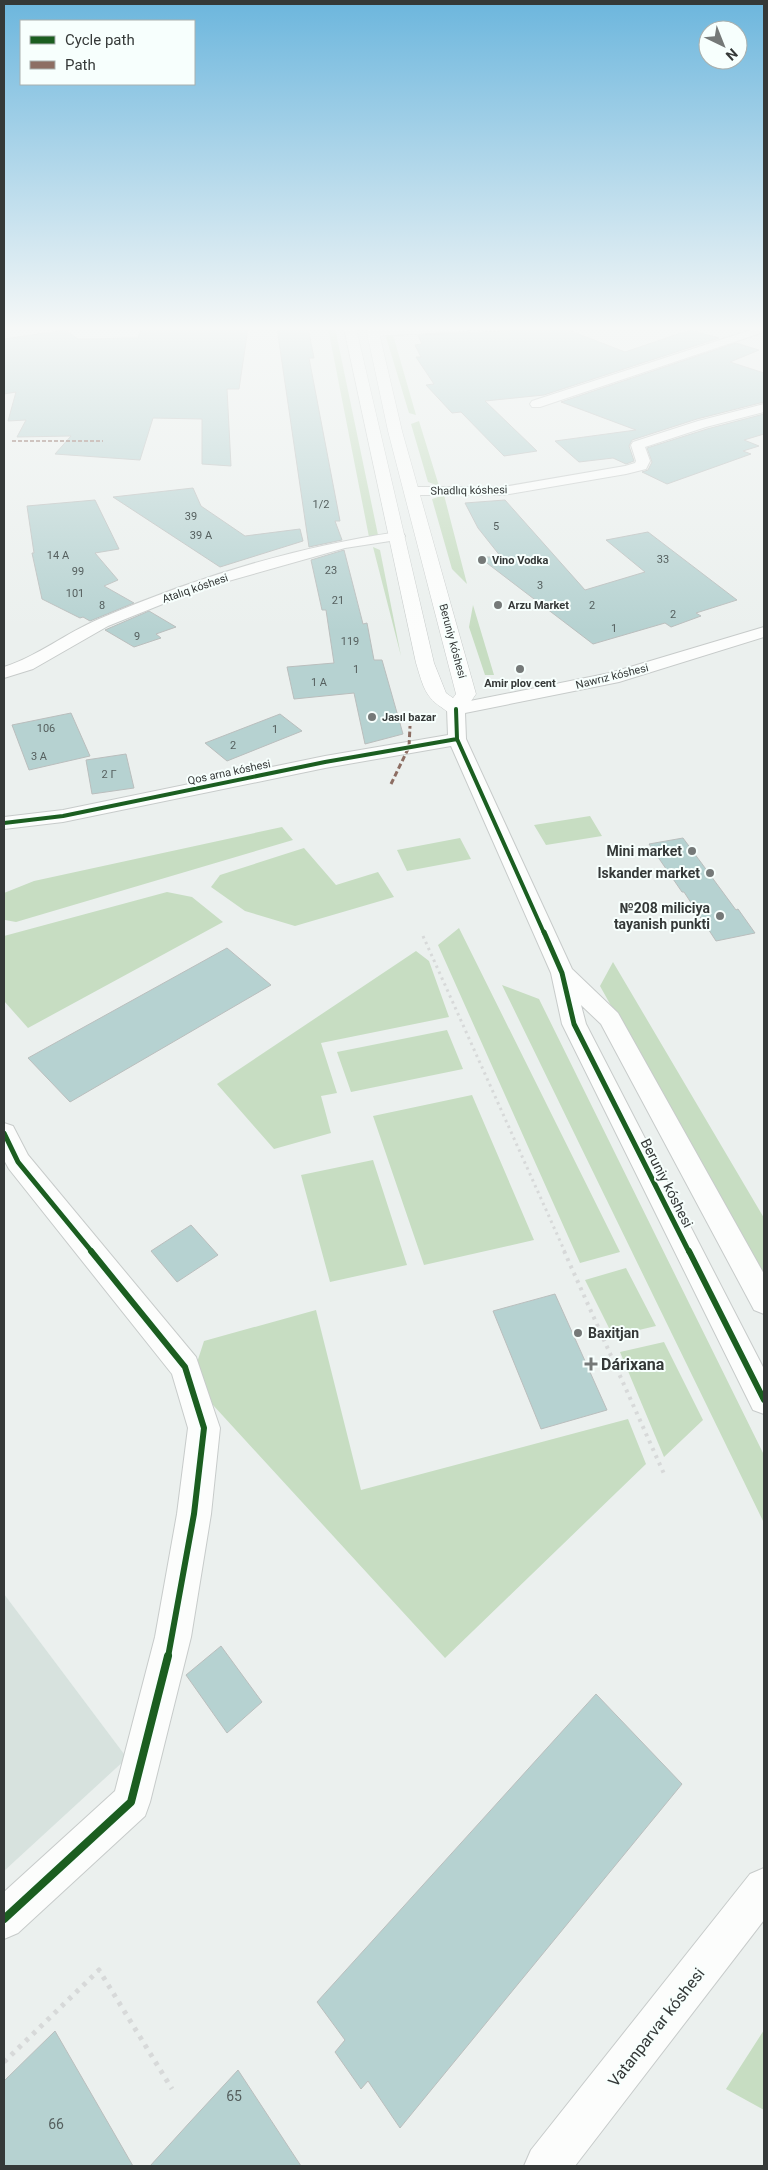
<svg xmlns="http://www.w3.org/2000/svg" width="768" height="2170" font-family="Roboto,sans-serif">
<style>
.built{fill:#d7e2de}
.green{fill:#c7ddc2}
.building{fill:#b6d2d1;stroke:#babebd}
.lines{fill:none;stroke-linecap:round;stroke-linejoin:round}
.minor-casing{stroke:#c7cbca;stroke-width:2}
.tertiary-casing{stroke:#c7cbca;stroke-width:1}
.path-far2{stroke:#d7d9d9;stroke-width:3;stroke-dasharray:2.5 4;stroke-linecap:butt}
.path-far1{stroke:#d7d9d9;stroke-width:4;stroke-dasharray:3 5;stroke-linecap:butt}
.path{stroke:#d7d9d9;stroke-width:5;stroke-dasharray:4 6;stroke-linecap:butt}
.minor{fill:#fcfdfc;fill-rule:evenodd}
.tertiary{fill:#fcfdfc;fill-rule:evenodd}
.quiet-far1{stroke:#8d6e63;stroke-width:2;stroke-dasharray:4 2;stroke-linecap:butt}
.quiet{stroke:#8d6e63;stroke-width:3;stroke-dasharray:5.5 3;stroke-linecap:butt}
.cycleway-far3-casing{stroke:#f7fffd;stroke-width:6}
.cycleway-far2-casing{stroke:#f7fffd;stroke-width:8}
.cycleway-far1-casing{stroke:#f7fffd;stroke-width:9}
.cycleway-casing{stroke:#f7fffd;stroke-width:11}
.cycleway-far3{stroke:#1b5e20;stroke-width:4}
.cycleway-far2{stroke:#1b5e20;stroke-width:5}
.cycleway-far1{stroke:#1b5e20;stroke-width:6}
.cycleway{stroke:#1b5e20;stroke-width:8}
.poi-dot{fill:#757978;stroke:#f7fffd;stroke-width:2}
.labels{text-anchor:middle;stroke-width:4;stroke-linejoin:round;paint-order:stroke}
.far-street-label{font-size:11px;fill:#353938;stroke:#f7fffd}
.number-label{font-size:11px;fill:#555f5e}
.far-poi-label{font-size:11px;font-weight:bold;fill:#353938;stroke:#f7fffd;text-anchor:start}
.poi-label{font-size:14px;font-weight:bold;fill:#353938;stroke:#f7fffd;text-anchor:end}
.street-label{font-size:14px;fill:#353938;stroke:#f7fffd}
.near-number-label{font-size:14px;fill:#555f5e}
.near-poi-label{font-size:16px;font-weight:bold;fill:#353938;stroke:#f7fffd;text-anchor:start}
.near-street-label{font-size:16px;fill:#353938;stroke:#f7fffd}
</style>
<rect width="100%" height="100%" fill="#ebf0ee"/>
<!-- built -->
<path class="built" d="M4,1594l123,164 -123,113z"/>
<!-- green -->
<path class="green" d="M328,328h7l43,207 -9,2z
M388,335h5l23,80 -7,-2 -23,-76z
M419,421l20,65 -11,-4 -17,-58z
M444,495l23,89 -15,-15 -20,-70z
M373,547l7,3 21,106z
M473,605l21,70h-9l-16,-48z
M590,816l12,20 -56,9 -12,-20z
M282,827l11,13 -277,82 -11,-2 -1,-3v-24l30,-12z
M460,838l11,21 -64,12 -10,-21z
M304,848l32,37 42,-13 16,25 -99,29 -50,-15 -34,-24 9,-12z
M167,892l25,5 31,25 -195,106 -24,-27v-65z
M459,928l161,324 -40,11 -142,-318z
M416,951l13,10 20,56 -128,26 16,50 -16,3 10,37 -57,16 -57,-65z
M613,962l151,256v62l-164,-294z
M502,985l37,14 225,456v68z
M447,1030l16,39 -112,23 -14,-40z
M472,1095l62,145 -110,25 -51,-149z
M373,1160l34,105 -77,17 -29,-107z
M626,1268l30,58 -43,10 -28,-56z
M316,1310l45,180 267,-71 18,45 -201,194 -254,-277 13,-40z
M664,1342l39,78 -39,37 -44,-105z
M764,2030v80l-38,-21z"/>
<!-- building -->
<path class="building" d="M142,328h106l-9,61h-12l4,77 -29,-2v-45l-49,-1 -13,42 -85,-6 16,-18 -54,1 9,-17 -18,1 8,-29 -12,2v-55l61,-9 13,9 60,-1z
M277,328h31l6,30h-5l31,163h-5l7,19 -33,7z
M563,328l62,24 65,-22 29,8 -175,57 -59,6 52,50 -33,5 -43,-44 -9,1 -26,-28 8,-1 -18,-27h5l-6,-12 7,-1 -4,-9z
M736,343l23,7 -29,12 34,11v29l-67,17 -65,21 -3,6 5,15 -8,3 -13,-6 -34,4 -24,-21 81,-11 -75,-28z
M764,414v20l-20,6 15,6 -16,5 8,3 -84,30 -25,-12 6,-2 4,-8 -5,-14 60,-19z
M193,488l8,18 44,30 55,-7 3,12 -83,26 -107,-70z
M95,500l24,49 -24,4 23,27 -14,6 30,17 -44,18 -7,-4 -3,1 -38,-19 -10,-46h2l-7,-47z
M505,500l80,90 60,-18 -39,-32 42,-8 89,68 -41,13 5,3 -30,11 -6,-4 -72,21 -114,-87h22l-23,-29 -13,-25z
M344,550l19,74 4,-1 7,37h8l21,74 -38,10 -11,-51 -60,6 -7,-32 47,-4 -8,-53h-4l-11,-50z
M149,611l27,16 -20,7 5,4 -27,9 -29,-17z
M71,713l19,43 -61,14 -17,-45z
M280,714l22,17 -75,30 -22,-18z
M126,754l8,34 -42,6 -6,-34z
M683,838l53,72 2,-1 17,24 -39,8 -32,-49h-2l-33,-48z
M227,948l44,37 -201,117 -42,-44z
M191,1225l27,30 -41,27 -26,-31z
M555,1294l52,116 -66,19 -48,-118z
M221,1646l41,56 -35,31 -41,-58z
M596,1694l86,90 -282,344 -32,-47 -7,8 -26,-37 10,-12 -28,-38z
M55,2031l78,135h-129v-85z
M238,2070l63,96h-151l40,-44z"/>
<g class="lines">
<defs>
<path id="minor" d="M412,328h60l-5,3 -94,5 -5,-3 5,-3z
M757,328h7v4l-224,75h-8l-2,-3 2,-3z
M764,404v8l-58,15 -61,20 5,14 -4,8 -20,5 -123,21h-90l-7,-4 7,-4h90l122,-21 10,-3 1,-2 -5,-16 2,-3 65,-21z
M398,532l5,1 2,3 -2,3 -58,9 -145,41 -92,37 -75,43 -29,9v-11c34,-11 62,-34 95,-48 95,-41 196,-72 299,-87z
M764,627v10l-145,45 -154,31 1,26 106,230 46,44 146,261v40l-10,-4 -153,-286 -20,-19 5,19 178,345v45l-11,-4 -191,-386 -11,-51 -100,-227 -126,22 -262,54 -59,7v-12l59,-7 262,-54 123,-21 -1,-26 3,-4 160,-32z
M4,1123l9,3 15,29 168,202 24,71 -9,86 -20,123 -41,165 -5,14 -127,117 -14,6v-47l111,-101 40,-154 22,-123 11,-86 -16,-54 -163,-205 -5,-9z
M764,1868v52l-189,246h-51l7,-16 219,-276z"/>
<path id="tertiary" d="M344,328h12l78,335 12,30 7,5 3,-4 -68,-263 -22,-103h12l24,103 74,263 -13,19c-10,3 -14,0 -22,-6 -17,-11 -19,-25 -25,-44z"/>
</defs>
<!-- minor casing -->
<use href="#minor" class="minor-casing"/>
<!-- tertiary casing -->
<use href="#tertiary" class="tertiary-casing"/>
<!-- path-far2 -->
<path class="path-far2" d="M423,936l142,316"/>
<!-- path-far1 -->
<path class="path-far1" d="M564,1251l101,225"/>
<!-- path -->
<path class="path" d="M4,2062l95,-92 73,119"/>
<!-- minor -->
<use href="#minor" class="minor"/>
<!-- tertiary -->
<use href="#tertiary" class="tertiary"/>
<!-- quiet-far1 -->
<path class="quiet-far1" d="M12,441h91"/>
<!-- quiet -->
<path class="quiet" d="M391,784l18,-37 1,-21"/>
<defs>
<path id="cycleway-far3" d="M456,709l1,30 87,194
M4,823l59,-7 262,-54 132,-23"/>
<path id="cycleway-far2" d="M544,932l18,41 12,51 115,228
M4,1133l14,29 74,90"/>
<path id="cycleway-far1" d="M91,1251l94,116 19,61 -10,86 -26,143
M689,1251l75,149"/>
<path id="cycleway" d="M4,1919l127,-117 37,-146"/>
</defs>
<!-- cycleway-far3 casing -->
<use href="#cycleway-far3" class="cycleway-far3-casing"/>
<!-- cycleway-far2 casing -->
<use href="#cycleway-far2" class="cycleway-far2-casing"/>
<!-- cycleway-far1 casing -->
<use href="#cycleway-far1" class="cycleway-far1-casing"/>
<!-- cycleway casing -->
<use href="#cycleway" class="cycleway-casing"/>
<!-- cycleway-far3 -->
<use href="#cycleway-far3" class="cycleway-far3"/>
<!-- cycleway-far2 -->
<use href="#cycleway-far2" class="cycleway-far2"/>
<!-- cycleway-far1 -->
<use href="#cycleway-far1" class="cycleway-far1"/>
<!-- cycleway -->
<use href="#cycleway" class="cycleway"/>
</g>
<!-- sky -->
<linearGradient id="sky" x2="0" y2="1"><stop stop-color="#6cb6dd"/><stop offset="0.52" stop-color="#f6f8f7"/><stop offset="1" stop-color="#f6f8f7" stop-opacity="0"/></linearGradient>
<rect width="768" height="631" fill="url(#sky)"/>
<!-- markers -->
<g class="poi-dot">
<circle cx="482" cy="560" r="5"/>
<circle cx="498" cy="605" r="5"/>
<circle cx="520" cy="669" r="5"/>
<circle cx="372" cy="717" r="5"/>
<circle cx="692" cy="851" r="5"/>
<circle cx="710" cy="873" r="5"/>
<circle cx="720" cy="916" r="5"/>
<circle cx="578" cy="1333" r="5"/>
<path d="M588.5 1356.5h5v5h5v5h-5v5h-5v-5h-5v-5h5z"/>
</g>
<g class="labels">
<!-- far-street labels -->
<g class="far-street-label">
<text transform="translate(469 490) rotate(-1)" y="4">Shadlıq kóshesi</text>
<text transform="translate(195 588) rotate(-19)" y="4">Atalıq kóshesi</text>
<text transform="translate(453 641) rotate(75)" y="4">Beruniy kóshesi</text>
<text transform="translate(612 676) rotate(-14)" y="4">Nawrız kóshesi</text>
<text transform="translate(229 772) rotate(-12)" y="4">Qos arna kóshesi</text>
</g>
<!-- number labels -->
<g class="number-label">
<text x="321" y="508">1/2</text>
<text x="191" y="520">39</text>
<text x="496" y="530">5</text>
<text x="201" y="539">39 А</text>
<text x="58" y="559">14 А</text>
<text x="663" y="563">33</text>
<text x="331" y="574">23</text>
<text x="78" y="575">99</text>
<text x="540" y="589">3</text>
<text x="75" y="597">101</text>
<text x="338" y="604">21</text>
<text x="102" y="609">8</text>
<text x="592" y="609">2</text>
<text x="673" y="618">2</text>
<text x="614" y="632">1</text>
<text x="137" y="640">9</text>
<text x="350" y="645">119</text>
<text x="356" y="673">1</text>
<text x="319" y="686">1 А</text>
<text x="46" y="732">106</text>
<text x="275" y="733">1</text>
<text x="233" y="749">2</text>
<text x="39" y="760">3 А</text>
<text x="109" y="778">2 Г</text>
</g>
<!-- far-poi labels -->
<g class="far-poi-label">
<text x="492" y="564">Vino Vodka</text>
<text x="508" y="609">Arzu Market</text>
<text x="520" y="687" text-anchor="middle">Amir plov cent</text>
<text x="382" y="721">Jasıl bazar</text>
</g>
<!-- poi labels -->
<g class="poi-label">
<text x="682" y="856">Mini market</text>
<text x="700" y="878">Iskander market</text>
<text x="710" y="913">№208 miliciya<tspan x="710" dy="16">tayanish punkti</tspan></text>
<text x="588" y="1338" text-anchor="start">Baxitjan</text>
</g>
<!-- street labels -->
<g class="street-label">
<text transform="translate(667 1183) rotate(63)" y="5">Beruniy kóshesi</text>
</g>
<!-- near-number labels -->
<g class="near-number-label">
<text x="234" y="2101">65</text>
<text x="56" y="2129">66</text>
</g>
<!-- near-poi labels -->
<g class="near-poi-label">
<text x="601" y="1370">Dárixana</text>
</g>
<!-- near-street labels -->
<g class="near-street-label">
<text transform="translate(656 2027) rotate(-52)" y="6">Vatanparvar kóshesi</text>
</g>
</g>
<!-- border -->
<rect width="768" height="2170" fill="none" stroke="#353938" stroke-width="10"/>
<!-- legend -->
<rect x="20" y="20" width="175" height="65" fill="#f7fffd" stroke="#a9b0ae"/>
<rect x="30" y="36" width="25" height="8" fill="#1b5e20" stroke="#a9b0ae"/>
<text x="65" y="45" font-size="15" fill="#353938">Cycle path</text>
<rect x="30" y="61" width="25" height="8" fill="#8d6e63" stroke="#a9b0ae"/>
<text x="65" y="70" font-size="15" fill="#353938">Path</text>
<!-- north arrow -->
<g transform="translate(723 45) rotate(137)"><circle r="24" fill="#f7fffd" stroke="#a9b0ae"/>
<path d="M0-4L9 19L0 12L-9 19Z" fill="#757978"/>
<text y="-8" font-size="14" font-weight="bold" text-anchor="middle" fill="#353938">N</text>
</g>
</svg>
